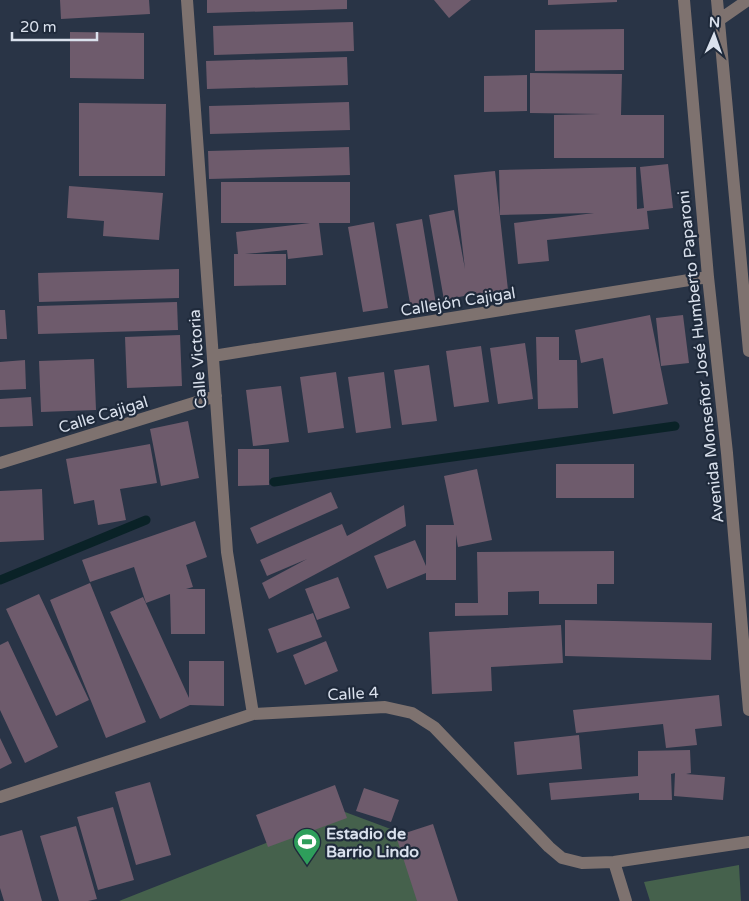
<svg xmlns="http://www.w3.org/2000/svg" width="749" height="901" font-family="'Varela Round',sans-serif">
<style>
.green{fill:#45614c}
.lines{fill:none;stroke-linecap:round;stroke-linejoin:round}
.stream{stroke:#0a2227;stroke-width:9}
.building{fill:#6e5b6c}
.minor{stroke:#7e726f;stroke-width:12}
.labels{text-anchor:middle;stroke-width:4.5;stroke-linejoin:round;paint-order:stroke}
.street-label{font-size:16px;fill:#dae1ed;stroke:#1f2a3b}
.poi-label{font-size:16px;font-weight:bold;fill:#dae1ed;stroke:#1f2a3b;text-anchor:start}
</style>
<rect width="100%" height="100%" fill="#293446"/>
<!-- green -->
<path class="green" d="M345,812l51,19 22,70h-299z
M739,865l2,36h-91l-6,-19z"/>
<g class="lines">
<!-- stream -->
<path class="stream" d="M274,482l401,-56
M0,580l146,-60"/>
</g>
<!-- building -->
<path class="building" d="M60,0h89l1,14 -89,5z
M207,0h140v9l-140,4z
M434,0h37l-22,18z
M548,0h69v2l-69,3z
M353,22l1,29 -140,4 -1,-29z
M624,29v41l-89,1v-41z
M70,32l74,1v46l-74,-1z
M347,57l1,28 -141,4 -1,-28z
M530,73l92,1 -1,41h43v43h-110v-43l46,-1 -70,-1z
M527,75v36l-43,1v-36z
M349,102l1,28 -140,4 -1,-28z
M79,103l87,1 -1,72h-86z
M349,147l1,28 -141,4 -1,-28z
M668,164l5,44 -26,3 2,18 -102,11 2,21 -31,3 -4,-41 80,-10 -94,2 -1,-45 137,-3 1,42 7,-1 -4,-41z
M495,171l13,119 -39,5 -25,5 -15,-85 25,-5 11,59 -11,-94z
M221,182h129v41h-31l4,32 -35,4 -1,-9 -42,4h41v31l-52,1v-32h4l-2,-22 74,-9h-89z
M69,186l94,7 -4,47 -56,-4 1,-15 -37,-3z
M422,219l14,85 -25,5 -15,-85z
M374,222l14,86 -25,4 -15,-85z
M179,269v29l-140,4 -1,-29z
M177,302l1,28 -140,4 -1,-28z
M0,310h5l2,29h-7z
M650,315l18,89 -55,10 -10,-56 -22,5 -6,-33z
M683,315l6,48 -28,3 -5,-48z
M180,335l2,51 -55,2 -2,-51z
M536,337h23v23h18l1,48 -40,1z
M525,343l8,56 -35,5 -8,-56z
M481,346l8,56 -35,5 -8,-56z
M94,359l2,51 -55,2 -2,-51z
M25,360l1,29 -26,1v-28z
M429,365l8,56 -35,4 -8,-55z
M336,372l8,56 -36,5 -8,-56z
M384,372l7,56 -35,5 -8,-56z
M281,386l8,56 -36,4 -7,-56z
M31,397l2,29 -33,1v-28z
M188,421l11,57 -38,8 -11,-57z
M150,444l7,39 -37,6 6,31 -28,5 -4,-25 -20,4 -8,-45z
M238,449h31v36l-31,1z
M556,464h78v34h-78z
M477,469l15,71 -34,7 -2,-12v45h-30v-7l-39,16 -13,-33 41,-16 11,26v-41h28l-10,-49z
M42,489l2,51 -44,2v-51z
M331,492l7,16 -81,36 -7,-16z
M404,505l2,21 -137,73 -7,-16 45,-24 -40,17 -7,-16 82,-36 5,12z
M195,521l12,36 -21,8 7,22 -7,2h19v45h-34l-1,-40 -24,9 -12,-36 -44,15 -8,-22z
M614,551v33h-17v20h-58v-13l-31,1v23l-53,1v-13h23l-1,-51z
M338,577l12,31 -33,12 -12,-31z
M90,583l56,139 -40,16 -56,-138z
M39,594l50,106 -33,16 -50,-107z
M143,597l46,101v-37h35v45l-34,-1 -30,14 -50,-107z
M313,613l9,24 -45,16 -9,-24z
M565,620l147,3 -1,37 -146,-4z
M561,625l2,38 -72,4 1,24 -60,3 -3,-62z
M8,641l50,106 -33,16 -25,-53v-65z
M326,641l12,30 -33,14 -12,-30z
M719,695l3,31 -27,3 2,16 -31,3 -3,-24 -87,9 -3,-23z
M579,735l3,34 -65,6 -3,-33z
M0,738l12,25 -12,6z
M690,750l1,23 -5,1 39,3 -2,23 -49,-4 1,-23 -4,1 1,26h-33v-7l-88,7 -2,-17 89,-7v-25z
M150,782l21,73 -35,10 -21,-73z
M335,785l12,33 -79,29 -12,-32z
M364,788l35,12 -8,22 -35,-11z
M113,807l21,73 -36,10 -21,-73z
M433,824l25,77h-41l-21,-65z
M76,826l21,73 -9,2h-29l-19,-65z
M22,830l20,71h-38l-4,-13v-52z"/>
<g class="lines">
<!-- minor -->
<path class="minor" d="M187,0l40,552 26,162
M684,0l24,277 19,176 22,257
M717,0l32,351
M719,20l29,-20
M213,356l495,-79
M0,463l216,-67
M0,797l253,-83 132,-7 27,6 22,14 115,120 13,11 20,5 32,-1 135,-20
M614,862l12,39"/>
</g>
<!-- icons -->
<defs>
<symbol id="stadium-pin" viewBox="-11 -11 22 30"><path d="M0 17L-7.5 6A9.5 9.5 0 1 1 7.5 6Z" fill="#2e9e5b" stroke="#1f2a3b"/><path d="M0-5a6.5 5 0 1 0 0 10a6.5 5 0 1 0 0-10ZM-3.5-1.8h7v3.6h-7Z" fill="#fff"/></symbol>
</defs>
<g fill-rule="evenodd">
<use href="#stadium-pin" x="291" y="826" width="32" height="43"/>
</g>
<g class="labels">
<!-- street labels -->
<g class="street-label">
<text transform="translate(458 301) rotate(-9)" y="6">Callejón Cajigal</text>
<text transform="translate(700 357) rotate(-96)" y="6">Avenida Monseñor José Humberto Paparoni</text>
<text transform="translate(197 359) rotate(-94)" y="6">Calle Victoria</text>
<text transform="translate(103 414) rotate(-17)" y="6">Calle Cajigal</text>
<text transform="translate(353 693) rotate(-3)" y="6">Calle 4</text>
</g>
<!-- poi labels -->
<g class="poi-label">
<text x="326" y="839">Estadio de<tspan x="326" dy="18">Barrio Lindo</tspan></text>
</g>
</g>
<!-- north arrow -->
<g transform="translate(714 35) rotate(2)" stroke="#1f2a3b" stroke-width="4" paint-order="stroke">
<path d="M0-4L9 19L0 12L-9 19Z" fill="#dae1ed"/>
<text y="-8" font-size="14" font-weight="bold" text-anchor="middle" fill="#dae1ed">N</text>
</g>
<!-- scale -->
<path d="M12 32v8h85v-8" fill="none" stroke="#dae1ed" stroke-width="2.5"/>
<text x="20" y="32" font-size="15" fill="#dae1ed" stroke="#1f2a3b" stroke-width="4" paint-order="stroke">20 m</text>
</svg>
